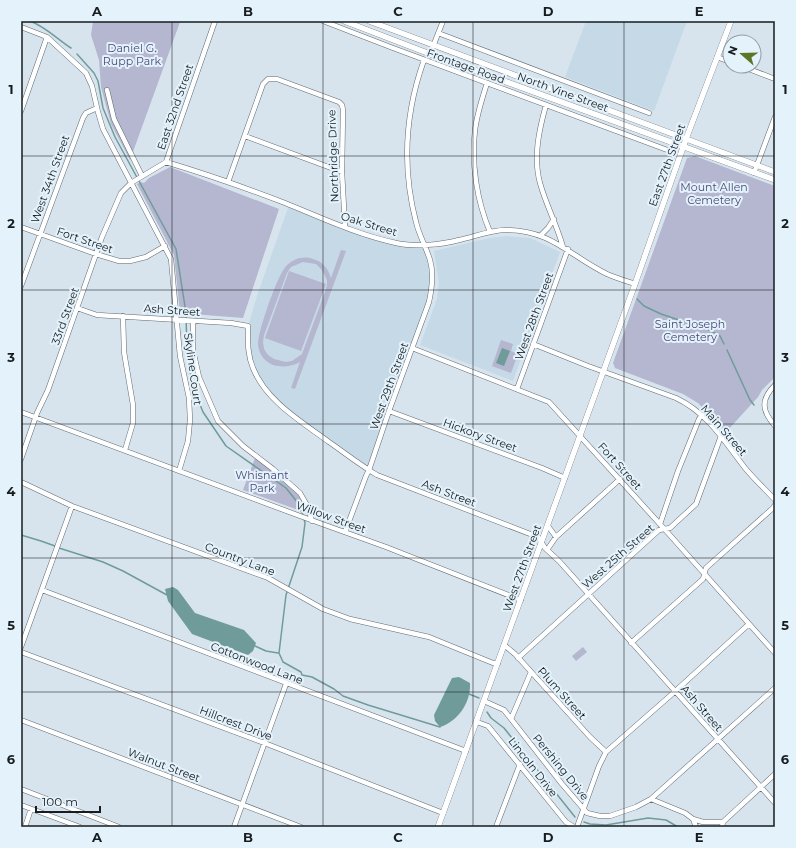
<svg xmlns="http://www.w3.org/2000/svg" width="796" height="848" font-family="Montserrat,sans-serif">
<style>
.built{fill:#c6d9e7}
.green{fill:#b5b6cf;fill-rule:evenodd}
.water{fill:#6f9c9b}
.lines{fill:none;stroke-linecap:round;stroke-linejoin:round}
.stream{stroke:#6f9c9b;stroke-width:1.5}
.minor-casing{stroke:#606b73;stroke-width:5.5}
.major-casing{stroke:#606b73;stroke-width:6}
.minor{stroke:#fff;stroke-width:4.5}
.major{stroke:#fff;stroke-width:5.5}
.grid{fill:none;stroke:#171c1f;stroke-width:1;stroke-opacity:0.55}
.labels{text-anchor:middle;stroke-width:4;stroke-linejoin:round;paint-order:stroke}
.park-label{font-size:11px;fill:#4b4979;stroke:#e4f2fb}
.street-label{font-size:11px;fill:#171c1f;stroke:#e4f2fb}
.neatline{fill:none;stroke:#171c1f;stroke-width:1.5}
.grid-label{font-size:13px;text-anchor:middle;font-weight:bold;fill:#171c1f}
</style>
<rect width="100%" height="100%" fill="#d7e4ee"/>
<!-- built -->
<path class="built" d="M586,21h101l-33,90 -89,-34z
M289,205l75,30 33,8 27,1 7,17 1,27 -63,182 -96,-72 -20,-29 -5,-43 10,-33z
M506,236l24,2 30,14 -47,129 -93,-36 17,-46 2,-16 -5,-32 55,-13z"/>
<!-- green -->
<path class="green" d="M93,21h82l5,1 -50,138 -19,-36 -10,-37 -2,-27 -8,-25z
M695,156l80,30v191l-13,13 -4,7 -32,35 -28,-29 -15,-9 -68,-26 -2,-5 74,-205z
M170,167l109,42 -36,109 -63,-5 -6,-58 -37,-71 4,-2 3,1 5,-5z
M341,250l5,1 -51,138 -4,-1 9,-26c-16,9 -40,5 -42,-18 0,-13 18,-64 26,-75 6,-9 18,-14 29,-10 10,3 15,9 18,19zM303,262l13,2 6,6 5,10v5l-2,7 -23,62 -10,7 -6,1 -12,-3 -6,-4 -4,-6 -1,-7 1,-7 23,-62 4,-6z
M289,271l37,13 -25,67 -36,-13z
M501,340l12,4 -2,7 7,3 -7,19 -19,-7z
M255,458c18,14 45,29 51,53l-2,1 -61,-22z
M583,647l4,5 -11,9 -4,-5z"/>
<!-- water -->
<path class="water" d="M502,348l8,3 -6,15 -8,-3z
M173,587l5,3 17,23 49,17 12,13 -3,8 -5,4 -56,-21 -24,-33 -3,-12z
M459,677l11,6c1,20 -12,38 -30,44l-5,-6 -1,-6 18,-37z"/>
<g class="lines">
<!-- stream -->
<path class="stream" d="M30,21c16,6 27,18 41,27
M77,54l17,19 4,8 5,27 12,29 61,112 10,64 1,43 7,34 9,22 23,34 60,42 12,15 5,12
M637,299l7,7 17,8 48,16 11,6 4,8
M727,350l23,50 4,5
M304,519l1,4 -3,24 -16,48 -7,58 4,9 18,10 1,3 10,2 22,12 9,7 25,9 72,22
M21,535l20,6 14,5
M59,548l44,14 20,9 44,24
M255,646l11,5 12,2
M469,694l10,4
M487,712l4,6 13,10 71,89
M584,822l6,2 16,1 42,-7 18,2 12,7"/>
<defs>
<path id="minor" d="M323,21l70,27 277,103
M21,27l26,10 39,36 6,13 6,26 5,17 68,130 9,97 9,42 1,22 -2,21 -9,30
M438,33l211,80
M430,54l13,-33
M717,57l13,5
M741,66l34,13
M487,83c-5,16 -10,31 -12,47 -4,34 2,71 15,102
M107,90l7,29 28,57
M546,105c-7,25 -13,52 -6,78 6,22 17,42 23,64
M21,111l26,-74
M245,136l97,36
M166,162c40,12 80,26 119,41 37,15 73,32 111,40 18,4 45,2 63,-3 15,-3 31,-10 47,-10 45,0 64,26 101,44 9,4 19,7 28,10
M754,173l21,-56
M228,182l35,-98 5,-5h9l62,23 3,3 1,5 -1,62 3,55
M21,227l75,27 23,7h11l16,-4 19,-11
M541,235l7,-7 6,-9
M21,286l62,-168 3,-5 11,-5
M77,308l20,7 134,8 17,3c0,14 -1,28 5,42 13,33 49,54 76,74 16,11 31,23 48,33l161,62 7,11 14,13 216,242
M123,316l1,36 9,53v18l-8,27
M193,321v29l6,27 19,44 25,25 30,23 27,24 8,14 4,14
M533,344l55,22 88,32c32,15 48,43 69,70 9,11 20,21 30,32
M412,348l137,54 119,131 107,120
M775,385c-15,15 -13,26 0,41
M517,389l51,-140
M389,411l153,57 23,10
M21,412l279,104 86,31 135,53
M21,459l16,-46 11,-23 54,-153 19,-44 10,-10 35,-21 49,-141
M21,482l51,24 196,72 55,31 27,10 79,18 64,26h5
M660,524l18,-53 21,-52 3,-4
M548,526l8,11
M345,532l21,-56 3,-6 20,-59 40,-109c3,-14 5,-29 1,-42 -4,-13 -11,-25 -14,-38 -14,-54 -11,-109 8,-162
M547,550l9,-13 64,-58
M42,590l424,161
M631,643l72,-64 3,-11 67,-60 2,-3
M504,645l11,9 75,83 16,15
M21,647l51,-141
M21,652l246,92 176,69
M518,658l141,-128 11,-2 26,-24 25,-68
M484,701l20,9 58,74 25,29 13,3h10l26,-9 15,-8 124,-111
M511,719l20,-47
M21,720l280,107
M477,722l11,4 78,96 8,5
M21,789l98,38
M651,799l34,14 8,6 3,8
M21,805l59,22
M693,819l10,3h20
M25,827l6,-18
M234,827l52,-143
M496,827l24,-63
M577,827l22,-61 7,-14 65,-57 78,-71
M722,827l1,-5 52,-48"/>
<path id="major" d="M344,21l86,33 345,126
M369,21l406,151
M438,827l197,-543 51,-145 45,-118"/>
</defs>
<!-- minor casing -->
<use href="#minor" class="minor-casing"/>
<!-- major casing -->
<use href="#major" class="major-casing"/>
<!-- minor -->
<use href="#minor" class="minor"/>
<!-- major -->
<use href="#major" class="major"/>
</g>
<!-- grid -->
<path class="grid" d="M172,21v806M323,21v806M473,21v806M624,21v806M21,156h754M21,290h754M21,424h754M21,558h754M21,692h754"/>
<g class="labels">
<!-- park labels -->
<g class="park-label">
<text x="132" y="52">Daniel G.<tspan x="132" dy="13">Rupp Park</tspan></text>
<text x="714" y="191">Mount Allen<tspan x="714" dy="13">Cemetery</tspan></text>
<text x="690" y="328">Saint Joseph<tspan x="690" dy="13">Cemetery</tspan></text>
<text x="262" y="479">Whisnant<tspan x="262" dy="13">Park</tspan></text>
</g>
<!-- street labels -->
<g class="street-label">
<text transform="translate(466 66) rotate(20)" y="4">Frontage Road</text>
<text transform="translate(563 92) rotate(20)" y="4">North Vine Street</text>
<text transform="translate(175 107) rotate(-71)" y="4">East 32nd Street</text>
<text transform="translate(333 156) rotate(-92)" y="4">Northridge Drive</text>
<text transform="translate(667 165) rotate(-70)" y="4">East 27th Street</text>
<text transform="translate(50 179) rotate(-70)" y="4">West 34th Street</text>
<text transform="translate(369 224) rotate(17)" y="4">Oak Street</text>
<text transform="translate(85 240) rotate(19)" y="4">Fort Street</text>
<text transform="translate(172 310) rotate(4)" y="4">Ash Street</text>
<text transform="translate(65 316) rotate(-70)" y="4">33rd Street</text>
<text transform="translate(534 316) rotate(-70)" y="4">West 28th Street</text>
<text transform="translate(193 369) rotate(82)" y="4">Skyline Court</text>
<text transform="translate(389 386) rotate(-70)" y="4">West 29th Street</text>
<text transform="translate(724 430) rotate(49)" y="4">Main Street</text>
<text transform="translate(480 435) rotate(20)" y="4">Hickory Street</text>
<text transform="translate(620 466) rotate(48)" y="4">Fort Street</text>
<text transform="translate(449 493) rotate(21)" y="4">Ash Street</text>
<text transform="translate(331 517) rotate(20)" y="4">Willow Street</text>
<text transform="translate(618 556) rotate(-41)" y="4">West 25th Street</text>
<text transform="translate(240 559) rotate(21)" y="4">Country Lane</text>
<text transform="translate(522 568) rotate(-70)" y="4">West 27th Street</text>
<text transform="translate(257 663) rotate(21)" y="4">Cottonwood Lane</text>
<text transform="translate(562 693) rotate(48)" y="4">Plum Street</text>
<text transform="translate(702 708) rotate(49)" y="4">Ash Street</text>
<text transform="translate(236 723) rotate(21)" y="4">Hillcrest Drive</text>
<text transform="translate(164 765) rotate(21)" y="4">Walnut Street</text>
<text transform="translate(533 767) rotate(52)" y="4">Lincoln Drive</text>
<text transform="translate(561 767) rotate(51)" y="4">Pershing Drive</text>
</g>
</g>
<!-- border -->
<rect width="796" height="848" fill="none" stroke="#e4f2fb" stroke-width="44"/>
<!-- north arrow -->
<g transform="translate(742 54) rotate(290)"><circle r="19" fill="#e4f2fb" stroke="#929ca3"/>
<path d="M0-3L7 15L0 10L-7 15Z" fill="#5c7527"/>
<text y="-6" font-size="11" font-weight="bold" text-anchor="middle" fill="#171c1f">N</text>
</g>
<!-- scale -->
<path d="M36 806v6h64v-6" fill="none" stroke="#171c1f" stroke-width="2"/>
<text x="42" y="806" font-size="12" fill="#171c1f" stroke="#e4f2fb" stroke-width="3" paint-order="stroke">100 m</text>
<rect x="22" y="22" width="752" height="804" class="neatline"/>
<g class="grid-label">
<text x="97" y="16">A</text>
<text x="248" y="16">B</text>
<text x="398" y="16">C</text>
<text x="548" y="16">D</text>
<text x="699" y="16">E</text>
<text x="11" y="94">1</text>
<text x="785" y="94">1</text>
<text x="11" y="228">2</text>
<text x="785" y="228">2</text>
<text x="11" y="362">3</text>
<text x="785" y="362">3</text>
<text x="11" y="496">4</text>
<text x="785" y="496">4</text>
<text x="11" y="630">5</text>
<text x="785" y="630">5</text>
<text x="11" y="764">6</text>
<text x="785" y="764">6</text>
<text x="97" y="842">A</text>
<text x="248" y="842">B</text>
<text x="398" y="842">C</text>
<text x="548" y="842">D</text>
<text x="699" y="842">E</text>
</g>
</svg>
